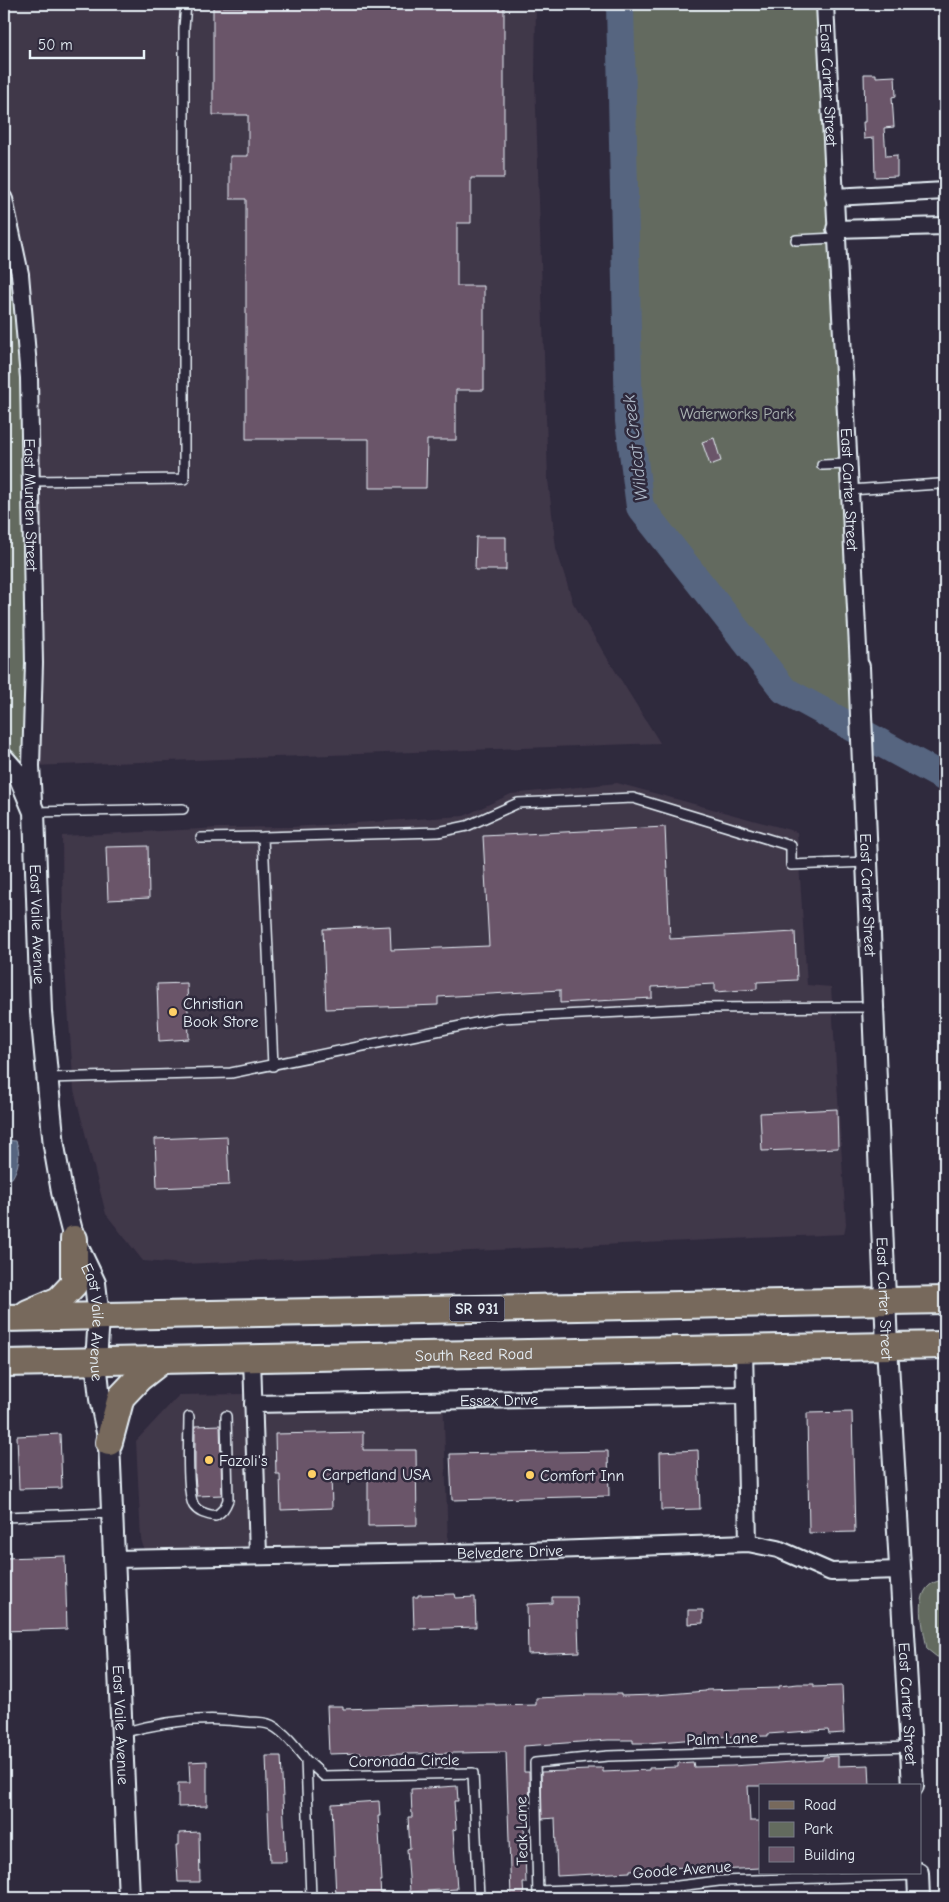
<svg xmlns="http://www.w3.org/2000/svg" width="949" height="1902" font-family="'Comic Neue',sans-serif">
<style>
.built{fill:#41374a}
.green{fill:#636b5e;stroke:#a6aeab}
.water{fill:#566580;stroke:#909db0}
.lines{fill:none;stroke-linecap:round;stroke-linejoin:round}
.river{stroke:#566580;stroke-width:28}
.building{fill:#6b5569;stroke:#e8f1f8}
.service-casing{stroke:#e8f1f8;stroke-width:12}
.minor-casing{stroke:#e8f1f8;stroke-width:20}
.tertiary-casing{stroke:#e8f1f8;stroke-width:24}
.primary-casing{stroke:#e8f1f8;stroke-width:30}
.service{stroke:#2f2a3d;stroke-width:9}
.minor{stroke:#2f2a3d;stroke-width:16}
.tertiary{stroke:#2f2a3d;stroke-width:20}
.primary{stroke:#77695c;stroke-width:26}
.poi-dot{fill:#ffd166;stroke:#2f2a3d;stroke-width:2}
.labels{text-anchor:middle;stroke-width:5;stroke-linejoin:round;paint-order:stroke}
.shield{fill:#2f2a3d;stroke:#b0b5c0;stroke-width:1}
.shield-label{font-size:15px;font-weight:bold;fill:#e8f1f8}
.street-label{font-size:16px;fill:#e8f1f8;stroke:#2f2a3d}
.park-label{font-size:16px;fill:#acb5b3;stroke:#2f2a3d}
.poi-label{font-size:16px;fill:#e8f1f8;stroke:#2f2a3d;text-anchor:start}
.water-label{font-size:18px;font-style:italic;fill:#aeb9c8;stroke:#2f2a3d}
</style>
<rect width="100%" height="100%" fill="#2f2a3d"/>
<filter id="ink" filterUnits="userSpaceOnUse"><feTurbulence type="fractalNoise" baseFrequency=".02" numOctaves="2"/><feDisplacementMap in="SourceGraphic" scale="10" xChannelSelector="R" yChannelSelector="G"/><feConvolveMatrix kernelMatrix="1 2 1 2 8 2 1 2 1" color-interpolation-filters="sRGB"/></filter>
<g filter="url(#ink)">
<!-- built -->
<path class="built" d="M4,4h532l-1,74 13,401 8,69 17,55 87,140 -629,23 -27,-567z
M617,783l180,49 10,153 24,2 15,237 -2,10 -660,30 -41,-3 -37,-47 -32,-124 -11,-150 -1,-104 159,-8 71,-1 172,-11 47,-22z
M443,1391l5,155 -304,3 -3,-10 -5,-98 43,-46z"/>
<!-- green -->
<path class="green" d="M620,4h205l37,729 -78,-43 -144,-183 -11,-86z
M4,199l16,75 12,510 -28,-25z
M945,1580v77h-8l-10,-8c-4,-24 -17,-67 18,-69z"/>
<!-- water -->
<path class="water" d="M4,1140l12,1c5,13 3,26 -4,37l-8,2z"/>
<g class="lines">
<!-- river -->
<path class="river" d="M620,4l9,417 11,86 144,183 161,88"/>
</g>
<!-- building -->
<path class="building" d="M250,4h254v174h-33v45h-14v63h27v104h-28v50h-29l-1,48h-57v-49h-123v-240h-16v-43h18v-41h-35v-108h36z
M864,74h12v3l19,-1 1,20 -4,1 2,30 -10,1 2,28 11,-1v21l-22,1 -1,-39 -10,1 -1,-17h2v-4z
M714,438l7,23 -11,4 -8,-23z
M476,537h30v33h-31z
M665,827l5,112 125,-7 2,48 -40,2v7l-42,3v-8l-63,3v11l-92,5v-13l-122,7v8l-112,4 -3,-80 67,-3 1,24 98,-4 -6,-110z
M148,846l1,52 -41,2 -2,-53z
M187,983l2,56 -30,2 -2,-57z
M837,1109l1,39 -76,3 -2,-38z
M227,1136l2,49 -72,3 -2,-49z
M852,1412l3,120 -46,1 -2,-120z
M220,1425l2,70 -25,1 -2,-20v-50z
M363,1432v18h53l1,75 -49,1v-52h-37l1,34 -51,2 -1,-36h-4l-1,-40z
M60,1434l2,54 -43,1 -2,-53z
M698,1450l2,59 -39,1 -1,-58z
M608,1451l1,45 -157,4 -2,-46z
M65,1556l2,73 -63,2v-73z
M455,1594l1,4 19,-1 1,30 -62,2 -1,-32h5v-2z
M552,1597h25l2,55 -51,2 -1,-50 25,-1z
M688,1610h15v13l-15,1z
M798,1684h16v3l28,-1 2,47 -15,1 -1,-4 -33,2 -27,2v2l-72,1v2l-48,4h-15v-3h-25l-84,6v26h5l1,47 -6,1 2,63h-3l1,15h-13l-5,-146 -145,3v-2l-32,1 -2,-48h16v3l124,-4h29v1l40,-1v-7l49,-2v-2h36v2l35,-1 50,-4v-1l73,-2v-2z
M266,1756h15l5,106h-16z
M838,1756v10l31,-1 1,21h-122l2,35h10v47l-63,3v-4l-40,1 -27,2v2l-73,4 -2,-58 -13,1 -1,-47 47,-2v-2h15v4l46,-2v-2l29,-1v-4l15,-1 1,5 38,-1 91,-6v-3z
M207,1761v45l-29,1v-24h12l-1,-21z
M457,1786l1,15h-4l2,28 -3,1 4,59 -47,3 -3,-43 3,-1 -2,-31h4l-1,-28z
M379,1801l1,15h-2l4,65h-2l1,17h-45l-4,-94z
M199,1832l1,50h-22l-2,-37h3v-12z"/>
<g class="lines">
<defs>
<path id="service" d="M796,240l40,-2
M822,465l26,-1
M31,481l153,-2v-451l2,-24
M850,490l89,-6 6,2
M34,812l149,-3
M201,838l62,-1
M273,1066l-10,-229 175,-5 29,-6 51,-23 115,-5 158,48v19l76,-3
M47,1078l184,-5 269,-55 201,-10 172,-1
M189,1417c0,17 -3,76 5,89 5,7 13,8 21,10 7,-4 10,-8 13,-16l-2,-84
M4,1517l108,-4
M122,1733c41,-12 84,-17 126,-11 7,0 17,0 23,3 15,8 25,22 35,35
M538,1891l140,-5 41,-5 199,-6
M311,1898l-5,-138 18,16 149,-3 6,125
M538,1898l-3,-135 73,-7 303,-9"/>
<g id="minor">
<path id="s1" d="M825,4l34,663"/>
<path d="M834,197l111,-6"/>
<path id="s2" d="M4,199l16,75 9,104 5,285 -3,103 2,36"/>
<path d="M835,229l110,-3"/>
<path d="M744,1348l4,195"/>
<path d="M252,1357l6,199"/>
<path id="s3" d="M253,1404l492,-9"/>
<path id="s4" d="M114,1559l384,-7 250,-9 30,6 53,23 69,-2"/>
</g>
<g id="tertiary">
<path id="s5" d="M859,667l28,679 26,440"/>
<path id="s6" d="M4,759l15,17 15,36 7,200 13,134 8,46 12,47 21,44 4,34 -3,44 4,38 9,43 20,456"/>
<path d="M918,1873l1,25"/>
</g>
<g id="primary">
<path d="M28,1313l31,-13 15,-16v-45"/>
<path d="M4,1318l941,-18"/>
<path id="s7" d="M4,1363l941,-18"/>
<path d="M109,1442l12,-45 18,-19 23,-18"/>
</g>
</defs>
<!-- service casing -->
<use href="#service" class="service-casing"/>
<!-- minor casing -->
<use href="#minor" class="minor-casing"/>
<!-- tertiary casing -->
<use href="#tertiary" class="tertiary-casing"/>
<!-- primary casing -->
<use href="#primary" class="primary-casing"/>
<!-- service -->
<use href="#service" class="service"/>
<!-- minor -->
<use href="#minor" class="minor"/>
<!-- tertiary -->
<use href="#tertiary" class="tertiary"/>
<!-- primary -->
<use href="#primary" class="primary"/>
</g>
</g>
<!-- markers -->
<g class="poi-dot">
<circle cx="173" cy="1012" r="5"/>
<circle cx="209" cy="1460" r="5"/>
<circle cx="312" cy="1474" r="5"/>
<circle cx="530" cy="1475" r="5"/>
</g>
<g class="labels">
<!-- shield labels -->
<rect class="shield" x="449.5" y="1296.5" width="55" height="25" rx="4"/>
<g class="shield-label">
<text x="477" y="1314">SR 931</text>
</g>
<!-- street labels -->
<g class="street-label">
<text dy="6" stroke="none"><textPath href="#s1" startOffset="81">East Carter Street</textPath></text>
<text dy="6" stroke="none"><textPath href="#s1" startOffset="486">East Carter Street</textPath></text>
<text dy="6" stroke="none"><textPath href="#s2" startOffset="308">East Murden Street</textPath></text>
<text dy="6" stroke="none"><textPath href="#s5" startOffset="228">East Carter Street</textPath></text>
<text dy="6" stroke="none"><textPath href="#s6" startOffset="174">East Vaile Avenue</textPath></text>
<text dy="6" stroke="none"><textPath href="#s5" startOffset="632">East Carter Street</textPath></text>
<text dy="6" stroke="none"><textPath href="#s6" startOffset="579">East Vaile Avenue</textPath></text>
<text dy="6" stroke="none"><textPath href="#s7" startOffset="470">South Reed Road</textPath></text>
<text dy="6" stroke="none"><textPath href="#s3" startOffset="246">Essex Drive</textPath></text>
<text dy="6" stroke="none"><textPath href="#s4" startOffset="396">Belvedere Drive</textPath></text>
<text dy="6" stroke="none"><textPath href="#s5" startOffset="1038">East Carter Street</textPath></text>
<text dy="6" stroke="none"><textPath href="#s6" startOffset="984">East Vaile Avenue</textPath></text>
<text transform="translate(722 1738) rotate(-2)" y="6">Palm Lane</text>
<text transform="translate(404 1760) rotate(-1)" y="6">Coronada Circle</text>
<text transform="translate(521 1831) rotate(-91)" y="6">Teak Lane</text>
<text transform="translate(682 1869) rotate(-4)" y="6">Goode Avenue</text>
</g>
<!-- park labels -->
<g class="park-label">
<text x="737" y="419">Waterworks Park</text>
</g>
<!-- poi labels -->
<g class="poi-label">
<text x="183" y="1009">Christian<tspan x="183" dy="18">Book Store</tspan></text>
<text x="219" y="1466">Fazoli's</text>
<text x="322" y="1480">Carpetland USA</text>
<text x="540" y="1481">Comfort Inn</text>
</g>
<!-- water labels -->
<g class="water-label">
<text transform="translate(635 448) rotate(-97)" y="6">Wildcat Creek</text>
</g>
</g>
<!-- margin -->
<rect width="949" height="1902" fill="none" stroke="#2f2a3d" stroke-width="20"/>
<rect x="10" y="10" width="929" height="1882" fill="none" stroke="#e8f1f8" stroke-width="2" filter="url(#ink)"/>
<!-- legend -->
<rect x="759" y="1784" width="162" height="90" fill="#2f2a3d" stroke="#797a88"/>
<rect x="769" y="1801" width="25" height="8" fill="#77695c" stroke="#797a88"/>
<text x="804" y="1810" font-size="15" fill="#e8f1f8">Road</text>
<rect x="769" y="1822" width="25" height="15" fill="#636b5e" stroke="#797a88"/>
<text x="804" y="1834" font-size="15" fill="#e8f1f8">Park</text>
<rect x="769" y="1847" width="25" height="15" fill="#6b5569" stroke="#797a88"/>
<text x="804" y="1860" font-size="15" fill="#e8f1f8">Building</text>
<!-- scale -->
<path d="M30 50v8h114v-8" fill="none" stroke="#e8f1f8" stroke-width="2.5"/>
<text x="38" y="50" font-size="15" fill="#e8f1f8" stroke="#2f2a3d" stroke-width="4" paint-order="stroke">50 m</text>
</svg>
